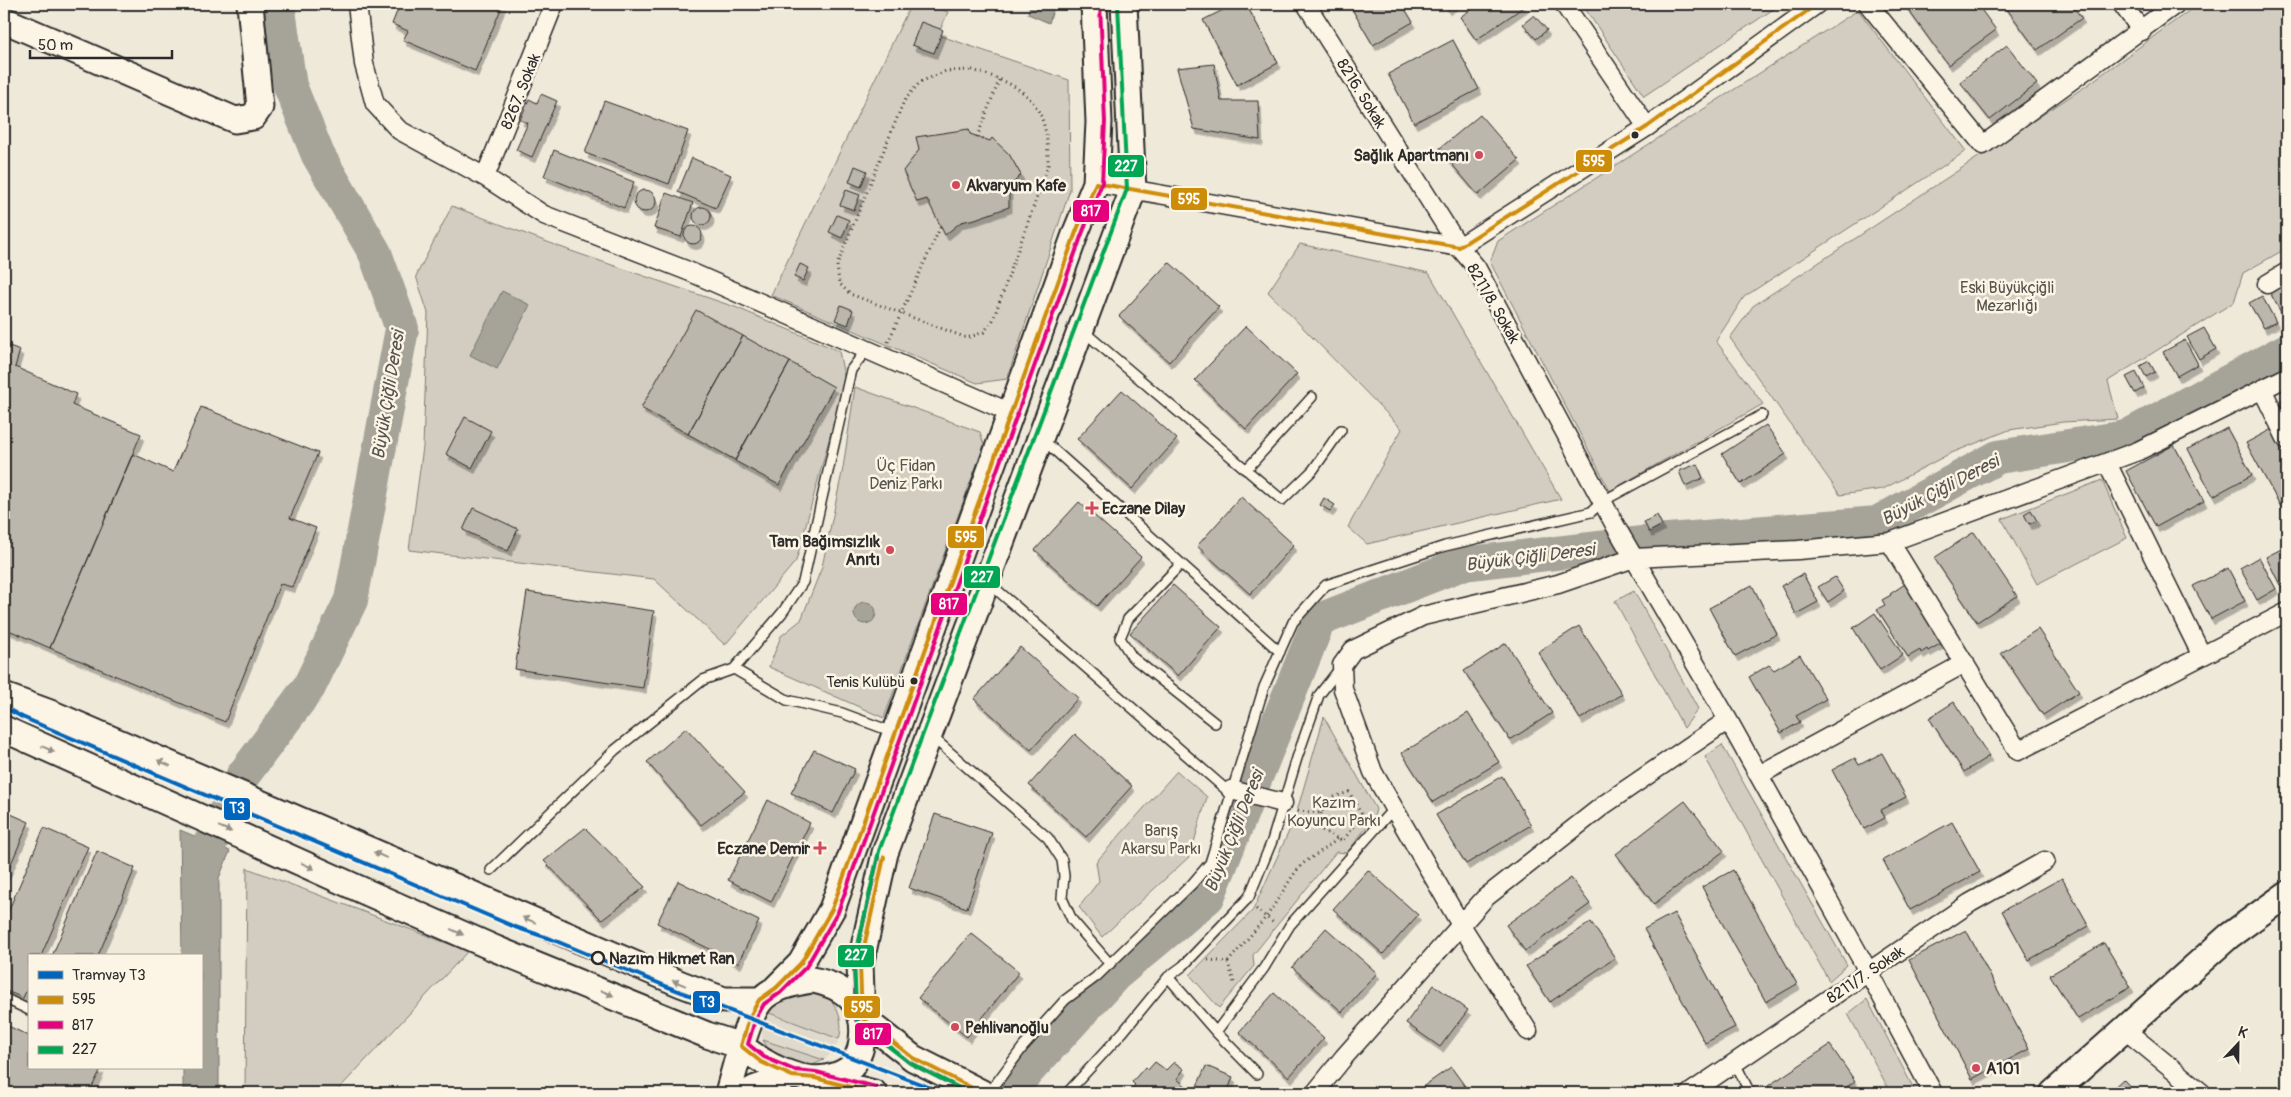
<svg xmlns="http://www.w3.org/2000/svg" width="2291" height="1097" font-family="Pangolin,sans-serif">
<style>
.built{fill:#e0dacc}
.green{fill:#d2cdc0;stroke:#7e7c76}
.water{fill:#a6a399;stroke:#75736d}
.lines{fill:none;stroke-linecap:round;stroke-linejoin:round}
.river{stroke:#a6a399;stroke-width:34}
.building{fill:#bcb7ac;stroke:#2b2b2b;filter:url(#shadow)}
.lane-casing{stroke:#2b2b2b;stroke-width:12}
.street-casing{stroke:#2b2b2b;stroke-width:21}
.secondary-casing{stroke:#2b2b2b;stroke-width:29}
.path{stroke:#2b2b2b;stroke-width:3;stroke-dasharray:1 4;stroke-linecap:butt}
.lane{stroke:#fcf5e5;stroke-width:9}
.street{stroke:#fcf5e5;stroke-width:18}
.secondary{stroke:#fcf5e5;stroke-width:25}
.bus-1-casing{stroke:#fcf5e5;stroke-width:8}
.bus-2-casing{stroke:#fcf5e5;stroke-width:8}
.bus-3-casing{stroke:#fcf5e5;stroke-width:8}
.bus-1{stroke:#ce8d09;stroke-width:4}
.bus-2{stroke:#e5007d;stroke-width:4}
.bus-3{stroke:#00a651;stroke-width:4}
.tram-1-casing{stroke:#fcf5e5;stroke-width:8}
.tram-1{stroke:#0065bd;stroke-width:4}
.oneway{fill:#949088}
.bus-dot{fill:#2b2b2b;stroke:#fcf5e5;stroke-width:2}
.poi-dot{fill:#d1495b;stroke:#fcf5e5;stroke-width:2}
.stop-dot{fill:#fcf5e5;stroke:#2b2b2b;stroke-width:2.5}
.labels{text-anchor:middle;stroke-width:5;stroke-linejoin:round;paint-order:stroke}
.bus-label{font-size:15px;fill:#2b2b2b;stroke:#fcf5e5;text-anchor:end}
.street-label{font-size:16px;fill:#2b2b2b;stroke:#fcf5e5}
.poi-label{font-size:16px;font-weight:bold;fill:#2b2b2b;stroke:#fcf5e5;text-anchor:start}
.park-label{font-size:16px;fill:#555450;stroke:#fcf5e5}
.stop-label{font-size:16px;font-weight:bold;fill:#2b2b2b;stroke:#fcf5e5;text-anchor:start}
.water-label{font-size:18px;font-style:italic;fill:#565552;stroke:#fcf5e5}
.line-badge{stroke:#fcf5e5;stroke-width:2}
.badge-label{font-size:14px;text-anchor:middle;font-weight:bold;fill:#fff}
</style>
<defs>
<filter id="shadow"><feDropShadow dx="3" dy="5.5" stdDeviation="0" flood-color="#0004"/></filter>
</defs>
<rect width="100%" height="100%" fill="#efe9da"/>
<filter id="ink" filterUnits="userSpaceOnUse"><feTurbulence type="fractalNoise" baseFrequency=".02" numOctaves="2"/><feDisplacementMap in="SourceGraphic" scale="10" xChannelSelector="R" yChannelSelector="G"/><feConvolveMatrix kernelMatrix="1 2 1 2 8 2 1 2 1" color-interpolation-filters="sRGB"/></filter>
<g filter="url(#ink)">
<!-- built -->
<path class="built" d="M764,1011l75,28 -5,12 -10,9 -61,-20 -2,-16z"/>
<!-- green -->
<path class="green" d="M911,4h17l20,8 -10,23 131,45 1,110 -63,189 -30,4 -206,-88z
M1582,4h199l-137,92z
M2198,4h89v244l-44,25 -9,29 -126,79 10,38 -55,3 -54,8 -60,24 -66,35 -43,6 -110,-157 23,-32 333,-220z
M1858,10l108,141 -222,146 -28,44 47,63 -153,87 -120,-229 8,-21z
M452,206l119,45 164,56 104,44 6,30 -49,180 -71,84 -71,-66 -245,-29 14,-103 5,-134 -12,-37z
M1300,244l129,29 132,226 -194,45 -19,-17 54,-98 -134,-137z
M855,387l125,45 4,13 -100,273 -115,-51 12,-31 20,-16 21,-53 21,-99z
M2102,480l25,58 -90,46 -35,-65z
M1634,591l64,118 -14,19 -69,-127z
M1324,717l52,92 -2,8 -27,36 -11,-1 -83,103 1,11 -35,42 -29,-33 63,-65 42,-92z
M1722,745l125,220 -18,16 -124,-224z
M1177,771l30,26 -17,59 -88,81 -23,-30 20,-26 -3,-19z
M247,868l221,83 -133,142h-90z
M794,988c9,2 23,3 31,8 14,9 19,28 14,43l-75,-28z
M1867,999l49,94h-25l-43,-79z
M763,1040l61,20 -16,7 -37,-13z"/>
<!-- water -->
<path class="water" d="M1030,4h25l-6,19 -21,-9z
M502,291l28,14 -33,64 -27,-14z
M854 613a11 11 0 1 1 22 0a11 11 0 1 1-22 0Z
M180,830l50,21 -11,27v215h-36v-25h18v-112h-19z"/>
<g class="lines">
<!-- river -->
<path class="river" d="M199,956v-81l7,-23 36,-75 67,-90 42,-87 51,-271 -27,-76 -57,-98 -28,-69 -12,-82
M1010,1093l11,-15 94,-103 93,-78 111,-277 143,-56 206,-24 209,-17 121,-66 128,-20 161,-87"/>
</g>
<!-- building -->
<path class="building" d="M400,4h103l-28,67 -72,-31 5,-9 -16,-7z
M1235,4h11l32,59 -41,22 -34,-65z
M1349,4h53l11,18 -40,23z
M1444,4h11l-8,5z
M1479,4h44l2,2 -49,34 -16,-23z
M1904,4h73l19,26 -48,35z
M2005,4h66l11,14 -45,32 -33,-45z
M1534,15l13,15 -11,9 -13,-15z
M921,22l22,8 -9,23 -22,-8z
M1453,40l26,49 -65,34 -26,-49z
M2007,45l30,39 -47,36 -30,-38z
M1214,64l7,37h37l2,39 -66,-11 -17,-61z
M541,94l16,7 -25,56 -16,-7 12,-27 -8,-3 9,-21 8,4z
M604,101l84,30 -19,53 -84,-31z
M1480,115l39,45 -41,35 -39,-46z
M969,129l1,5 20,7 2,-3 17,16 12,21 -12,12v20l-34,12 -14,3 -16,13 -18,-36 -10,3 -14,-31 16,-21 -3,-13z
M554,150l80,32 -10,26 -80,-32z
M692,158l39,17 -15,33 -38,-16z
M855,166l12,5 -6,16 -12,-5z
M634 201a11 11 0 1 1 22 0a11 11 0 1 1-22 0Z
M846,190l14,5 -6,15 -14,-5z
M666,193l27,10 -12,34 -27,-9z
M693 216a9 9 0 1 1 18 0a9 9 0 1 1-18 0Z
M837,215l12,5 -7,18 -13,-6z
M684 235a9 9 0 1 1 18 0a9 9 0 1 1-18 0Z
M1169,262l50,45 -50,55 -50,-46z
M800,264l9,4 -6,13 -9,-4z
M2287,281v33l-4,2 -15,-27z
M2262,296l14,26 -12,6 -15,-25z
M841,305l12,5 -5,15 -13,-5z
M696,310l47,26 -55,98 -47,-26z
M1246,326l51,48 -51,55 -51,-49z
M2204,328l12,21 -17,10 -12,-22z
M743,336l47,26 -55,98 -47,-26z
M2185,340l13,24 -21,12 -14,-24z
M4,344l16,6 -5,17 61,27 -4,11 69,29 -91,214 -46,-20z
M2149,361l6,11 -9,5 -6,-11z
M790,362l44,25 -55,98 -44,-24z
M2136,372l8,16 -9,5 -9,-16z
M1122,390l55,49 -45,50 -55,-50z
M2287,397v26l-11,-20z
M201,407l117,46 -28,65 26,10 -24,59 -12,-3 -55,138 -175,-74 83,-194 40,18z
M465,417l26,14 -19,37 -26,-14z
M1766,425l20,29 -45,30 -19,-30z
M2227,428l25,47 -39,21 -25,-47z
M2272,429l15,27v62l-41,-75z
M2174,445l30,56 -48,26 -30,-56z
M1697,464l6,14 -18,8 -6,-15z
M1241,497l53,48 -44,49 -53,-48z
M1324,498l11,7 -5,6 -10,-6z
M1079,502l62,55 -44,49 -62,-56z
M473,508l45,21 -10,22 -45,-21z
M2031,510l6,11 -8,3 -5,-10z
M1657,515l5,10 -13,7 -5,-10z
M1974,532l43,64 -40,26 -43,-64z
M2287,546v35l-7,4 -14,-28z
M2259,557l17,32 -19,11 -17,-32z
M2228,568l17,33 -34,18 -18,-33z
M1803,574l15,28 -22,12 -15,-28z
M1835,577l9,14 -16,11 -10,-15z
M1908,582l37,59 -17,10 -1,-2 -6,4 -1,-3 -12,7 -31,-48 8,-4 -3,-5 9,-5 -1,-1z
M1173,585l48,42 -43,49 -48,-43z
M1752,585l25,49 -42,22 -26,-48z
M527,592l127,19 -11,77 -128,-19z
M1875,613l28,42 -23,15 -27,-42z
M1579,626l43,68 -42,25 -42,-67z
M2038,629l41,63 -36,23 -42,-62z
M1506,643l46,70 -42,27 -46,-69z
M1020,647l58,51 -47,52 -57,-51z
M1800,655l26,44 -30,17 4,6 -19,11 -32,-56 20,-12 5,5z
M1954,702l35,54 -25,16 -35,-54z
M1468,713l31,49 -66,40 -31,-49z
M686,728l59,64 -44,33 -54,-63z
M1075,734l57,52 -46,51 -57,-52z
M814,750l41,19 -22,44 -42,-20z
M1882,753l24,44 -25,13 4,8 -21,11 -32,-59 23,-12 4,7z
M1502,776l29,49 -65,39 -30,-49z
M768,800l42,23 -39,79 -43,-22z
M1685,801l39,50 -70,53 -38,-50z
M4,811l25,11 -25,58z
M935,814l57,19 -25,75 -58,-20z
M1952,822l28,50 -70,38 -27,-50z
M44,828l44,19 -47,109h-12v29l-6,13 -19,-8v-69z
M585,828l60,59 -43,33 -58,-59z
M97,851l38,17 -37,88h-46z
M1368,870l50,45 -35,39 -50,-45z
M1733,870l64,114 -31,18 -64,-115z
M1571,878l19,26 -65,47 -19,-26z
M2062,878l27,48 -60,34 -27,-49z
M678,881l81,40 -21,42 -81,-40z
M1674,913l61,114 -30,16 -61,-114z
M1591,922l24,36 -65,44 -24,-36z
M1326,928l51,45 -35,39 -50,-45z
M1966,930l63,119 -57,30 -63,-119z
M971,933l48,39 -52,65 -49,-39z
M2104,943l27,44 -53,32 -28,-44z
M1434,985l34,25 -28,37 -34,-24z
M1274,993l50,45 -35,39 -50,-45z
M4,1024l25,12v32l72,1 -12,24h-85z
M1830,1045l25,36 -17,12h-65l-5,-7z
M1155,1062l11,8 8,-8 10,7 -7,10 10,8 -5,6h-54l7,-8 -3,-3 13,-15 3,3z
M1206,1066l27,11 -6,16h-33z
M1451,1067l19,26h-56z
M2123,1079l13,14h-28z"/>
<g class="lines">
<defs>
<path id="lane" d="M1082,330l200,170 31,-30 28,-40
M867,349l-16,21 -48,212 -21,31 -48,56 53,31 55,13 51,19
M1042,439l238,213
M1246,470l66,-73
M1180,565l-52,54 -8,19 12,19 83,66
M997,590l233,203
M930,735l118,103 14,22 2,16 -2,22 10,22 38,44
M491,870l124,-120 88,-70 31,-11
M1168,977l48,55 41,42
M4,998l25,12
M1216,1032l48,-64 26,-43 104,-117
M1735,1063l15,30
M989,1093l34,-46 42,-47 31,-23 96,-93 18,-21 54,-176 29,-65 33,-37 119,-39 146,-34 12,-11 159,-86
M1067,1093l56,-61 45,-55 15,-11 66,-69 23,-56 25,-83 22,-63 22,-28"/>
<path id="street" d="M357,4l7,60 11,40 24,26 86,47 59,38 144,56 323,142
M1306,4l153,243 17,20 140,260 112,193 140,251 65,122
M1564,4l83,123
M1868,4l115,141 193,-141
M2122,4l20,27
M485,177l69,-173
M1096,183l363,64
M1459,247l188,-120 170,-123
M2267,284l20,-12
M2262,389l25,51
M2107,463l95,193
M1890,542l128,209 269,-139
M1759,775l206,-112
M1231,790l52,13
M2124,1029l78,64
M1528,1031l-67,-106 -88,-153 -30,-83 -1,-24 11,-15 70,-34 135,-32 76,-26 164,-8 92,-8 248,-91 149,-74
M1315,1093l29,-36 141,-159 120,-94 123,-84
M1690,1093l280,-190 75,-42"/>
<path id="secondary" d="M4,20l231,100 18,-3 7,-10 -10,-103
M4,696l49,18 628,270 43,16h35
M4,729l362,163 130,57 211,86 34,11 -13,47
M812,980c36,6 57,28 49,66 -1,6 -7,19 -12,23 -35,24 -80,-1 -108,-23 16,-47 17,-57 71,-66z
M776,988l25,-25 31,-54 244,-677 20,-49 3,-61 -5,-118
M820,1079l54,14
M747,1093l9,-5 36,-12
M982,1093l-69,-35 -51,-40 -2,-53 25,-112 248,-663 -9,-186
M2053,1093l176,-157 58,-42"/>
</defs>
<!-- lane casing -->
<use href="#lane" class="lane-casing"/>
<!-- street casing -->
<use href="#street" class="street-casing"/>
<!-- secondary casing -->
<use href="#secondary" class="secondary-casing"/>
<!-- path -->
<path class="path" d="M972,70c57,16 77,35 76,96l-55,154 -9,12 -17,6 -117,-44 -11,-11 -2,-18 67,-164 16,-19 26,-11z
M977,137l23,-59
M888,342l53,-116
M1298,811l23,2 7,-14 21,-7 14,25 7,-2
M1321,813l-3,15 24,13 21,-24
M1256,909l19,15
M1208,960l20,2 39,-46 29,-45 8,-8 34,-24
M1228,962l7,24"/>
<!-- lane -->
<use href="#lane" class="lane"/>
<!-- street -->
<use href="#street" class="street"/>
<!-- secondary -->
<use href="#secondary" class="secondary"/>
<defs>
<path id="bus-1" d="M884,857l-24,108 2,53 51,40 69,35
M874,1093l-59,-15 -23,-2 -31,-14 -20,-16 8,-28 10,-18 17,-12 25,-25 31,-54 244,-677 20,-49 363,64 188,-120 170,-123"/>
<path id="bus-2" d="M878,857l-24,107 2,56 54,43 59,30
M876,1087l-60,-15 -22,-2 -30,-13 -16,-13 7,-24 9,-16 16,-11 26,-26 32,-55 244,-678 20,-51 3,-61 -5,-118"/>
<path id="bus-3" d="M969,1093l-59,-30 -53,-41 -3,-58 25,-113 248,-662 -9,-185"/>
</defs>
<!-- bus-1 casing -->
<use href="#bus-1" class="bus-1-casing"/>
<!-- bus-2 casing -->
<use href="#bus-2" class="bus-2-casing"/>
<!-- bus-3 casing -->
<use href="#bus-3" class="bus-3-casing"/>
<!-- bus-1 -->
<use href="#bus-1" class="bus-1"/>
<!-- bus-2 -->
<use href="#bus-2" class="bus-2"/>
<!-- bus-3 -->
<use href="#bus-3" class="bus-3"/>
<defs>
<path id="tram-1" d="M4,707l18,10 493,210 36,12 117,48 276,106"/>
</defs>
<!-- tram-1 casing -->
<use href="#tram-1" class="tram-1-casing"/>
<!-- tram-1 -->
<use href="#tram-1" class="tram-1"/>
</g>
<!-- one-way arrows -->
<defs><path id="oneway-solid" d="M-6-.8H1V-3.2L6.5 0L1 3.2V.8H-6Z" transform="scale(1.25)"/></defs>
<g class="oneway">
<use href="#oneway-solid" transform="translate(48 749) rotate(25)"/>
<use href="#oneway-solid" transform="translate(164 763) rotate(-156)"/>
<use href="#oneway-solid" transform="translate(225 829) rotate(23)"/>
<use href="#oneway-solid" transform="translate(380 855) rotate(-156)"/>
<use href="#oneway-solid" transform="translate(308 866) rotate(25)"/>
<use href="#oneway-solid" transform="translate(529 920) rotate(-157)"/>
<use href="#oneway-solid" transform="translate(457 932) rotate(24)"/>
<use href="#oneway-solid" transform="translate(679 983) rotate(-158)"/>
<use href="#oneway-solid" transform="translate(607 993) rotate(23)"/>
</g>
</g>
<!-- markers -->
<g class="bus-dot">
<circle cx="1635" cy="135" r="4.5"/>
<circle cx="914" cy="681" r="4.5"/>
</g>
<g class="poi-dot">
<circle cx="1479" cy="155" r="5"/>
<circle cx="956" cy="185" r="5"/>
<path d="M1089.5 500.5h5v5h5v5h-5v5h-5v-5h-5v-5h5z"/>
<circle cx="890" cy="550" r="5"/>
<path d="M817.5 840.5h5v5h5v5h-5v5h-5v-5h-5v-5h5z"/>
<circle cx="955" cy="1027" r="5"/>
<circle cx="1976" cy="1068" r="5"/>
</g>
<circle class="stop-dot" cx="598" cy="958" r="6"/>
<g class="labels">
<!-- bus labels -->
<g class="bus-label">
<text x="905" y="687">Tenis Kulübü</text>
</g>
<!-- street labels -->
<g class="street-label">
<text transform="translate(520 91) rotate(-68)" y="6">8267. Sokak</text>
<text transform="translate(1362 93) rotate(58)" y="6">8216. Sokak</text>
<text transform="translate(1494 303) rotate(60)" y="6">8211/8. Sokak</text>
<text transform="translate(1865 974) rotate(-34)" y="6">8211/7. Sokak</text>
</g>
<!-- poi labels -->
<g class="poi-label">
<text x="1469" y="161" text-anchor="end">Sağlık Apartmanı</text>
<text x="966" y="191">Akvaryum Kafe</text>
<text x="1102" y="514">Eczane Dilay</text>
<text x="880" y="547" text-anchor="end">Tam Bağımsızlık<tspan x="880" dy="18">Anıtı</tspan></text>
<text x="810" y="854" text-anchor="end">Eczane Demir</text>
<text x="965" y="1033">Pehlivanoğlu</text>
<text x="1986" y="1074">A101</text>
</g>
<!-- park labels -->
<g class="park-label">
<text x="2007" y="293">Eski Büyükçiğli<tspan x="2007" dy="18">Mezarlığı</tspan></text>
<text x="906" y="471">Üç Fidan<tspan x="906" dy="18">Deniz Parkı</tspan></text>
<text x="1334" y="808">Kazım<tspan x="1334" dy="18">Koyuncu Parkı</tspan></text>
<text x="1161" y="836">Barış<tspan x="1161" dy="18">Akarsu Parkı</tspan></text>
</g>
<!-- stop labels -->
<g class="stop-label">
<text x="609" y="964">Nazım Hikmet Ran</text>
</g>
<!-- water labels -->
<g class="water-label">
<text transform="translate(388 395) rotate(-81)" y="6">Büyük Çiğli Deresi</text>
<text transform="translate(1940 490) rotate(-28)" y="6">Büyük Çiğli Deresi</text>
<text transform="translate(1530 557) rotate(-7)" y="6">Büyük Çiğli Deresi</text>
<text transform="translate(1234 831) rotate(-68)" y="6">Büyük Çiğli Deresi</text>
</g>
</g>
<g class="line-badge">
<rect x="1575" y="149" width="38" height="24" rx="5" fill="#ce8d09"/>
<rect x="1107" y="154" width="38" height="24" rx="5" fill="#00a651"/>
<rect x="1170" y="187" width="38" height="24" rx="5" fill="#ce8d09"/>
<rect x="1072" y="199" width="38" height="24" rx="5" fill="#e5007d"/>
<rect x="947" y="525" width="38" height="24" rx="5" fill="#ce8d09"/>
<rect x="963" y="565" width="38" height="24" rx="5" fill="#00a651"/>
<rect x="930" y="592" width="38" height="24" rx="5" fill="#e5007d"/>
<rect x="223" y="797" width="28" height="24" rx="5" fill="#0065bd"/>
<rect x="837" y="944" width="38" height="24" rx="5" fill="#00a651"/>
<rect x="692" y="990" width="29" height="24" rx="5" fill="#0065bd"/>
<rect x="843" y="995" width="38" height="24" rx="5" fill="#ce8d09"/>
<rect x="854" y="1022" width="38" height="24" rx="5" fill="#e5007d"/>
</g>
<g class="badge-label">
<text x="1594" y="166">595</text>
<text x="1126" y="171">227</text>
<text x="1189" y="204">595</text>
<text x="1091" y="216">817</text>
<text x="966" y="542">595</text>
<text x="982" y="582">227</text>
<text x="949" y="609">817</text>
<text x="237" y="813">T3</text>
<text x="856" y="960">227</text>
<text x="707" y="1007">T3</text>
<text x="862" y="1012">595</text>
<text x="873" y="1039">817</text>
</g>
<!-- margin -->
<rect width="2291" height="1097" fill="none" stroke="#fcf5e5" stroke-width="20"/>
<rect x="10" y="10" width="2271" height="1077" fill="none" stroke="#2b2b2b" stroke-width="2" filter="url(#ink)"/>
<!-- legend -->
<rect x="28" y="954" width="175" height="115" fill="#fcf5e5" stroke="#a8a49b"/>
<rect x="38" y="971" width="25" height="8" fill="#0065bd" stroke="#a8a49b"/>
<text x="72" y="980" font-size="15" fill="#2b2b2b">Tramvay T3</text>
<rect x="38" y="996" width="25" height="8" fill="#ce8d09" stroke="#a8a49b"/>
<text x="72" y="1004" font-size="15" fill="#2b2b2b">595</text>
<rect x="38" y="1021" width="25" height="8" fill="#e5007d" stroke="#a8a49b"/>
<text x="72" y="1030" font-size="15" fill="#2b2b2b">817</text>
<rect x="38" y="1046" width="25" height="8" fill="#00a651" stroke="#a8a49b"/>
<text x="72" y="1054" font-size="15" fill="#2b2b2b">227</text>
<!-- north arrow -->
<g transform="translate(2238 1044) rotate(22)" stroke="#fcf5e5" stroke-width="4" paint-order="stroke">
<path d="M0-4L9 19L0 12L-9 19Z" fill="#2b2b2b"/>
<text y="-8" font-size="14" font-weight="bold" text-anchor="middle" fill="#2b2b2b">K</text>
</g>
<!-- scale -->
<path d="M30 50v8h142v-8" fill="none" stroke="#2b2b2b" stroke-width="2.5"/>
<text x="38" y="50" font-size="15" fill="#2b2b2b" stroke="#fcf5e5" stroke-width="4" paint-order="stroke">50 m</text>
</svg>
